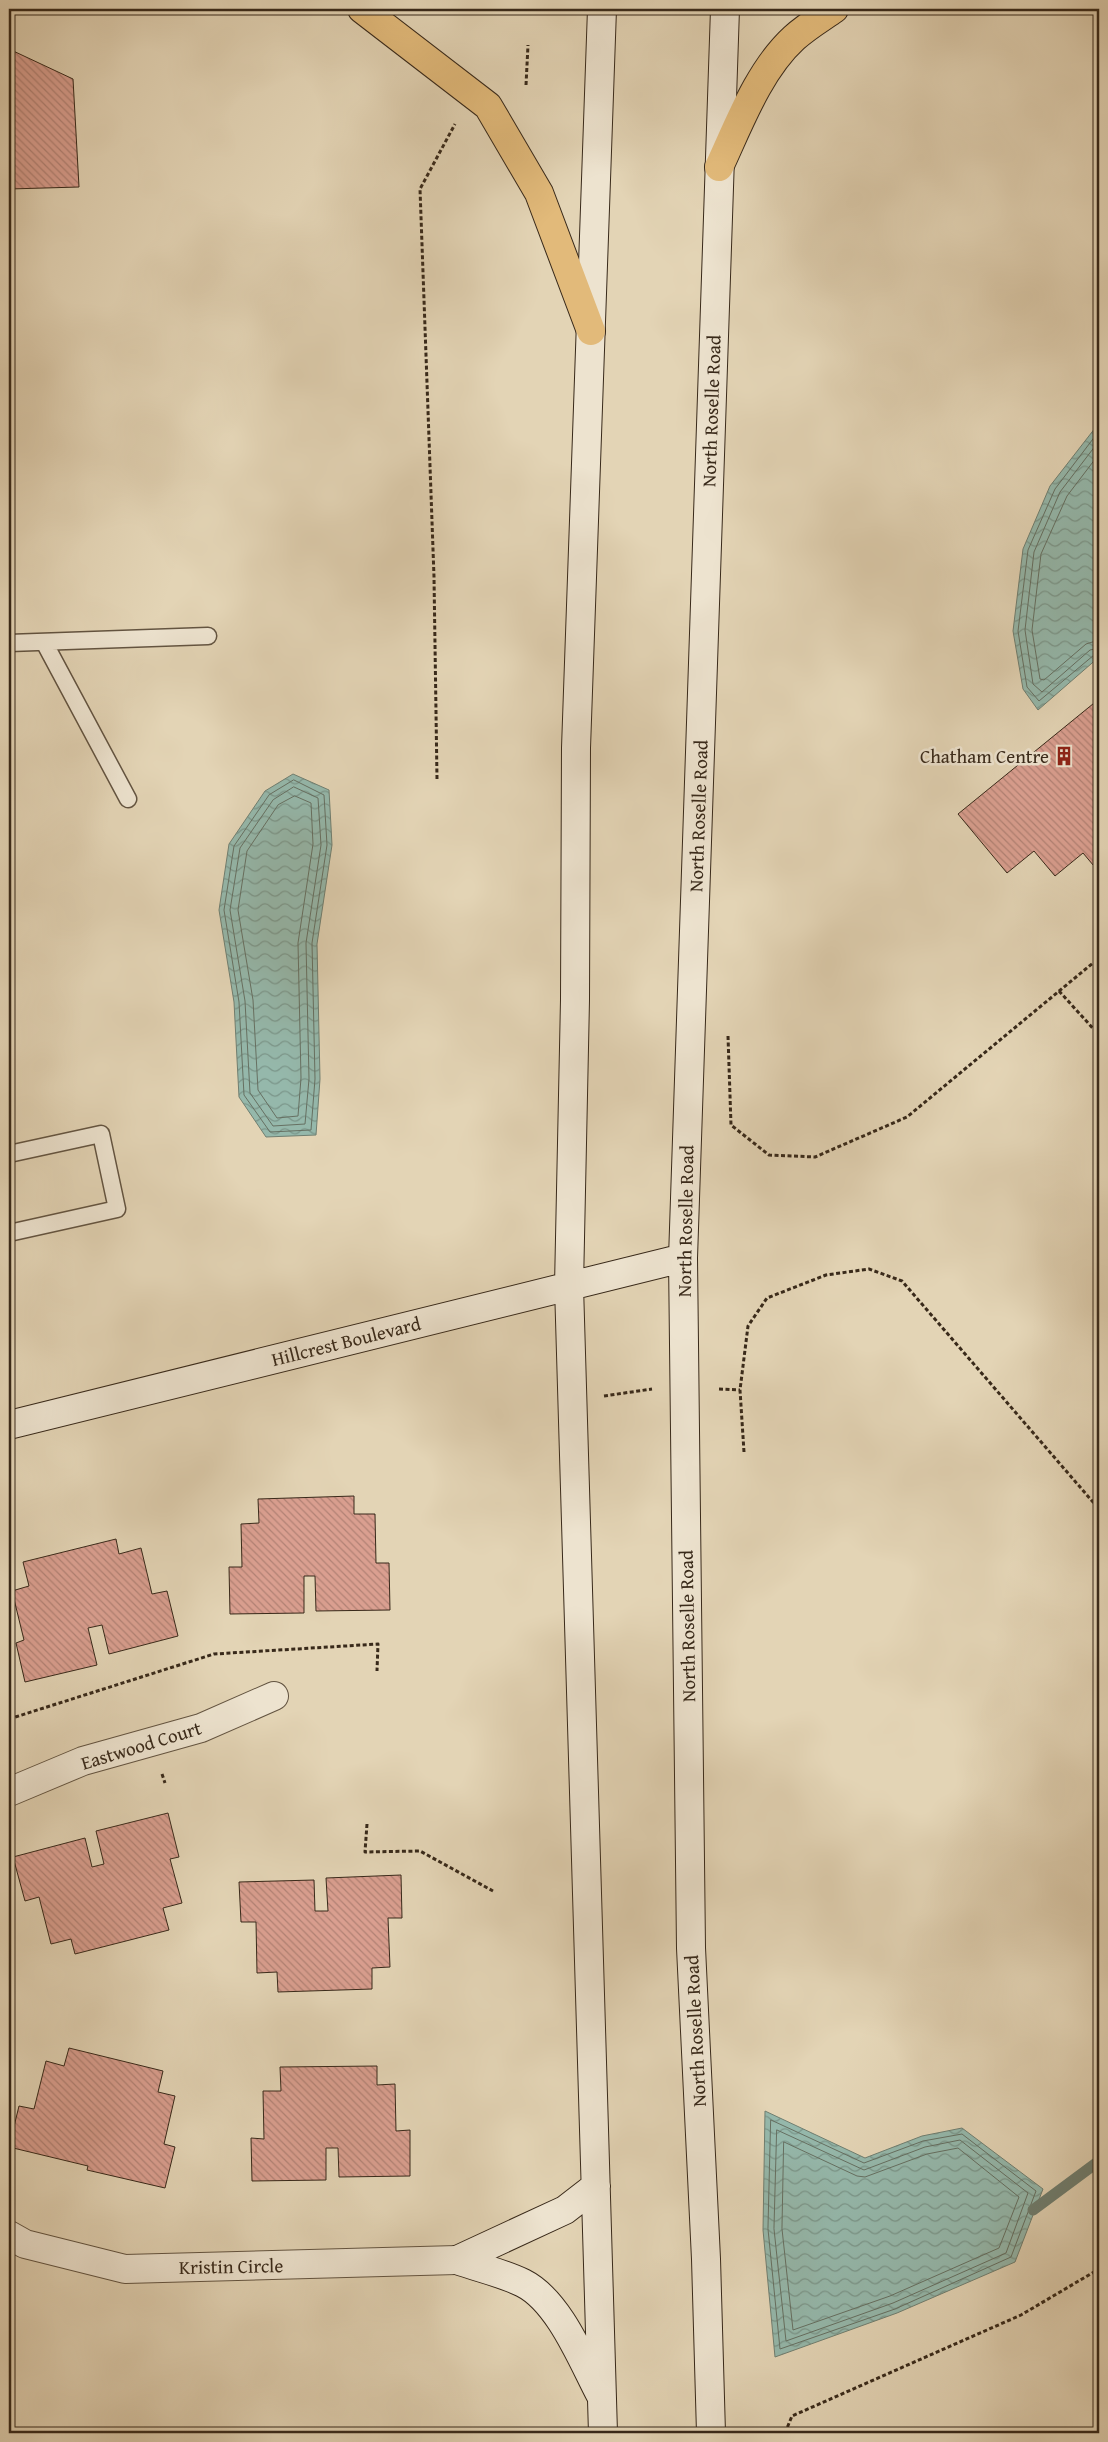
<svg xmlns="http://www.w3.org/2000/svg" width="1108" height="2442" font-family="'Gentium Book Plus',serif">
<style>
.water{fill:url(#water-waves);stroke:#707f71}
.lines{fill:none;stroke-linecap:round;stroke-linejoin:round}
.shore{stroke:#667062;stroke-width:1}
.stream{stroke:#707f71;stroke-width:11}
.building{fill:url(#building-back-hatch);stroke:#38291a}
.lane-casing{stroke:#635441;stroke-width:19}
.street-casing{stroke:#635441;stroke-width:30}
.secondary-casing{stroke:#38291a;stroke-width:30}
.highway-casing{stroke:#38291a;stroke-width:30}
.path{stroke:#38291a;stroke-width:3;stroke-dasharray:4 2.5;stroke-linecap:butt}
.lane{stroke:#ede3cf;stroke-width:16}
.street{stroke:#ede3cf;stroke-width:28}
.secondary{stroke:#ede3cf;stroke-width:28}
.highway{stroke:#e2ba7a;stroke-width:28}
.labels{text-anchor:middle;stroke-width:5;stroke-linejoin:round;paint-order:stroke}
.street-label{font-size:19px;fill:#38291a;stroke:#ede3cf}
.poi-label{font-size:19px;fill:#38291a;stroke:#ede3cf;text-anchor:end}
</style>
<defs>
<pattern id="water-waves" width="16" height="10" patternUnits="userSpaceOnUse" patternTransform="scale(1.25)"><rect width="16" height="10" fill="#95b8ab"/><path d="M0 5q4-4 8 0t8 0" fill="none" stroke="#7b968a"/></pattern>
<pattern id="building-back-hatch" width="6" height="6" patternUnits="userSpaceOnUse" patternTransform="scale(1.25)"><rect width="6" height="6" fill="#da9f90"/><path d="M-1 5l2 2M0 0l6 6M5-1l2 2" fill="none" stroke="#b28275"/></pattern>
</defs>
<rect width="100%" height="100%" fill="#e3d4b5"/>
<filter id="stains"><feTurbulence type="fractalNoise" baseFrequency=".004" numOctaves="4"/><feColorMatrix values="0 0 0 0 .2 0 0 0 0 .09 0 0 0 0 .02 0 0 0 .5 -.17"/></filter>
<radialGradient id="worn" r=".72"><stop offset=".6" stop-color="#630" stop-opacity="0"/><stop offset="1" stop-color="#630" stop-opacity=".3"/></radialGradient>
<!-- water -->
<path class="water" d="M1099,423v234l-61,53 -15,-21 -10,-58 10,-82 27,-63z
M293,774l36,16 3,55 -15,99 3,135 -4,56 -50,2 -27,-40 -5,-95 -15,-92 10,-66 36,-53z
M765,2111l100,47 57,-22 40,-8 81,61 -28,73 -118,51 -122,44 -12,-127z"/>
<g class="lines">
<!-- shore -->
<path class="shore" d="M1099,431l-44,58 -27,61 -10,81 9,56 12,14 55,-46 5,-1
M1099,441l-39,51 -26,60 -9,78 8,54 9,8 48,-42 9,-2
M1099,454l-32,42 -26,58 -9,76 8,49 4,1 42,-36 13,-4
M294,780l30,15 3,50 -15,98 3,136 -4,51 -41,2 -26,-37 -5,-93 -15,-92 10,-64 35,-51z
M294,787l24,11 3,47 -15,98 3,136 -4,45 -32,2 -23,-33 -5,-92 -15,-91 10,-62 33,-48z
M295,796l16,7 2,41 -15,99 3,135 -3,38 -21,2 -19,-28 -5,-90 -15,-90 9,-59 31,-46z
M771,2120l93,43 59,-22 39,-7 74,57 -25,66 -116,52 -115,40 -12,-120z
M777,2130l87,40 61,-23 35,-7 68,53 -22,60 -113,50 -107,38 -12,-112z
M784,2142l73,34 8,1 62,-23 31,-6 61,49 -20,51 -109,48 -97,34 -11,-101z"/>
<!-- stream -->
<path class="stream" d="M1033,2210l66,-49"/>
</g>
<!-- building -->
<path class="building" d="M9,49l64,30 6,108 -70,2z
M1099,699v173l-16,-19 -28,23 -21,-25 -27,22 -49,-59z
M354,1496v18h21l1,49h13l1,47 -74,1 -1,-35h-11v37l-74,1 -1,-47h13l-1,-43 18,-1 -1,-24z
M116,1539l3,15 22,-6 11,46 15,-3 11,45 -69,18 -7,-29 -14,3 9,37 -72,17 -9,-39 8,-3 -12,-49 17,-5 -6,-24z
M168,1813l11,44 -9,2 12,44 -19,5 6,22 -94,24 -4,-15 -20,5 -12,-47 -14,4 -12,-44 72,-19 7,29 12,-3 -8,-33z
M401,1875l1,43h-14l2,49 -18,1v21l-94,3 -1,-20 -20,1 -1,-51h-15l-2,-40 75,-2 1,31h13l-2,-33z
M69,2048l94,23 -5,21 17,4 -11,48 11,3 -10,41 -78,-18 1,-4 -79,-19 10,-41 15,3 12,-48 18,5z
M377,2066v19l18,-1 1,47 14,-1v46l-71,1 -1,-29h-12v32l-74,1 -1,-43 13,1 -1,-48h18l-1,-24z"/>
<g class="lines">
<defs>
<path id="lane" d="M44,642l84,157
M9,643l199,-7
M9,1154l92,-20 16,75 -108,24"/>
<path id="street" d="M9,1792l74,-31 118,-33 73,-32
M9,2235l16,9 100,25 332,-9"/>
<path id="secondary" d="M602,9l-26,739 -1,252 -6,286 34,1147
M9,1425l674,-167
M457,2260c22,8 46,13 66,23 36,18 59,77 77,111
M457,2260l108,-50 31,-24
M711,2433l-5,-174 -15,-311 -8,-690 42,-1249"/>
<path id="highway" d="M362,9l126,97 51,87 52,138
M719,167c20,-43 40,-97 75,-129 12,-11 27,-20 40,-29"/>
</defs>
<!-- lane casing -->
<use href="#lane" class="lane-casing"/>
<!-- street casing -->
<use href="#street" class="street-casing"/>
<!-- secondary casing -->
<use href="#secondary" class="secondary-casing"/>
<!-- highway casing -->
<use href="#highway" class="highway-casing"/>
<!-- path -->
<path class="path" d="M526,85l2,-40
M437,779l-3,-202 -14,-388 35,-65
M1059,991l40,44
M728,1036l3,89 38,30 46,2 92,-40 192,-159
M719,1389l21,1
M604,1396l48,-7
M744,1452l-4,-62 8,-64 19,-28 59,-23 43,-6 33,12 197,228
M9,1719l205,-65 164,-10 -1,27
M162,1774l3,9
M367,1824l-2,28 55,-1 73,40
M785,2433l7,-17 229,-101 78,-46"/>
<!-- lane -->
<use href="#lane" class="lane"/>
<!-- street -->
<use href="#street" class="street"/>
<!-- secondary -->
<use href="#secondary" class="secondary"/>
<!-- highway -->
<use href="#highway" class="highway"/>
</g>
<!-- icons -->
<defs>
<symbol id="building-bare" viewBox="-9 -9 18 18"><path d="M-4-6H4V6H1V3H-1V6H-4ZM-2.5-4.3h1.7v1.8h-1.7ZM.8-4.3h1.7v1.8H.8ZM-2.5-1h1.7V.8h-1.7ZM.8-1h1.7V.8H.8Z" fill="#8f2418" stroke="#ede3cf" stroke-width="2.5" paint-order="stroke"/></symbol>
</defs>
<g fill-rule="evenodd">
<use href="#building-bare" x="1050" y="742" width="28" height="28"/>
</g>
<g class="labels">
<!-- street labels -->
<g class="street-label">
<text transform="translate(711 411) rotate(-88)" y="7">North Roselle Road</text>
<text transform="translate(698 816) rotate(-88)" y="7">North Roselle Road</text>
<text transform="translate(685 1221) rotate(-89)" y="7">North Roselle Road</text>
<text transform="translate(346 1341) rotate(-14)" y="7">Hillcrest Boulevard</text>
<text transform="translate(687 1626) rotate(-91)" y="7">North Roselle Road</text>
<text transform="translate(141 1745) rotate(-17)" y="7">Eastwood Court</text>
<text transform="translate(695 2031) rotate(-93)" y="7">North Roselle Road</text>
<text transform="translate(231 2266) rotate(-1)" y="7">Kristin Circle</text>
</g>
<!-- poi labels -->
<g class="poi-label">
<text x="1049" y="763">Chatham Centre</text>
</g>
</g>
<!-- margin -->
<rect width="1108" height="2442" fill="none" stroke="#e3d4b5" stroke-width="30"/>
<rect x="10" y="10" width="1088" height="2422" fill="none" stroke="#38291a" stroke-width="2.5"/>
<rect x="15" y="15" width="1078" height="2412" fill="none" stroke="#38291a"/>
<rect width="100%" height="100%" filter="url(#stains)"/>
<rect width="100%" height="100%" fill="url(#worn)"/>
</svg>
